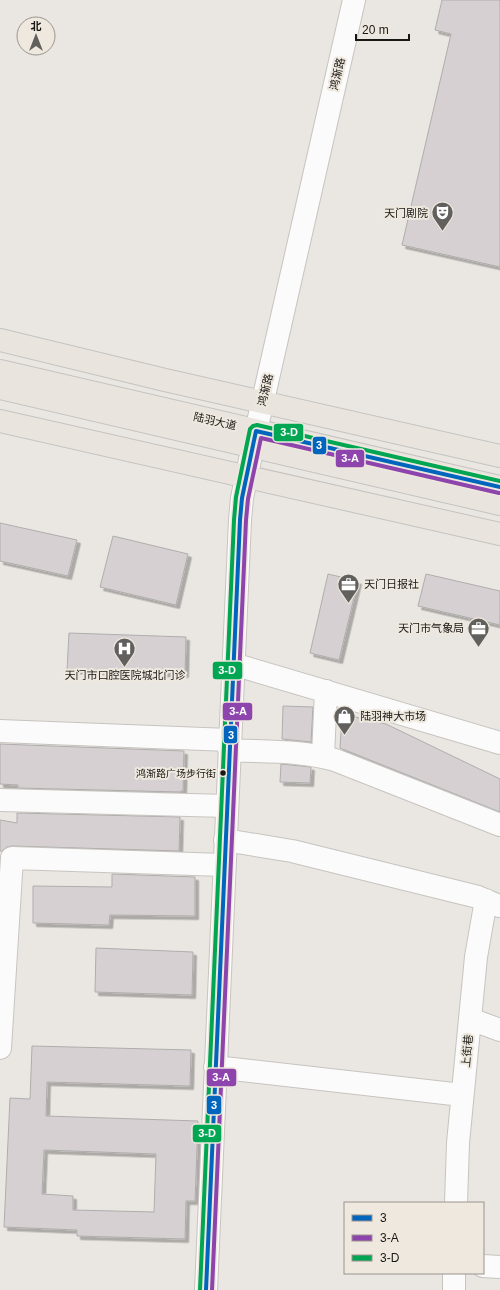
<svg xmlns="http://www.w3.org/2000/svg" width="500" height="1290" font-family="Helvetica,'Noto Sans SC',sans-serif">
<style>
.building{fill:#d6d0d3;stroke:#afadac;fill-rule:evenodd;filter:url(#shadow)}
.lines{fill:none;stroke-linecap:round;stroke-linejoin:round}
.minor-casing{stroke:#c7c4c0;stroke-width:24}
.major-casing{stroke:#c5c3c1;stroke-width:24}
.minor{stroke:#fcfbfb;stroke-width:22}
.major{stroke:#e9e4dd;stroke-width:22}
.bus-1-casing{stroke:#eee8de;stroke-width:7}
.bus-2-casing{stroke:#eee8de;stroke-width:7}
.bus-3-casing{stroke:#eee8de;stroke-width:7}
.bus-1{stroke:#0065bd;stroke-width:4}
.bus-2{stroke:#8e44ad;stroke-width:4}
.bus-3{stroke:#00a651;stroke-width:4}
.bus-dot{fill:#191714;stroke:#eee8de;stroke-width:1.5}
.labels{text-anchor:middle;stroke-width:4;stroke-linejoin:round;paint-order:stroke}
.bus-label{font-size:10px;fill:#191714;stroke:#eee8de;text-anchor:end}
.street-label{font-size:11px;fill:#191714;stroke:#eee8de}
.poi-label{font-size:11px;fill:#191714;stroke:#eee8de;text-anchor:end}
.line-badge{stroke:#eee8de;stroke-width:1.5}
.badge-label{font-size:11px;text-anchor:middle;font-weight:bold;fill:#fff}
</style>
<defs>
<filter id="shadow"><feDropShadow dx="3.5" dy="3.5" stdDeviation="0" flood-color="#0004"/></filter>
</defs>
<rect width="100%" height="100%" fill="#eae7e2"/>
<!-- building -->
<path class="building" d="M442,0h58v267l-98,-22 49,-211 -16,-4z
M0,523l77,17 -9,36 -68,-15z
M113,536l75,18 -12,51 -76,-18z
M328,574l30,7 -19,79 -29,-7z
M426,574l74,17v34l-82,-19z
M69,633l117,4 -1,37 -118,-4z
M283,706l30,1 -2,35 -29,-3z
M342,714l44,10 114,55v33l-160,-64z
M0,744l184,7 -1,40h-2v1l-163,-4v-3l-18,-1z
M281,764l30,3 -1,16 -30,-1z
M17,813l163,4 -1,34 -167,-5 -5,1 -5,4h-2v-31l17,3z
M112,874l83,3v39l-85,-1 -1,10 -76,-2v-37l79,1z
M96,948l97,4 -1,43 -97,-3z
M32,1046l159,4 -1,36 -143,-4 -1,34 152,5 -3,80h-9l-1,38 -108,-3v-6l-73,-3 6,-129 20,1zM44,1150l112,4 -2,58 -81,-2v-14l-31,-2z"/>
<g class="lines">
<defs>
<path id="minor" d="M233,664l267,79
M0,731l229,9
M229,750c35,2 72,0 106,10l165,65
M323,756l3,-65
M0,800l227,6
M225,840l67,11 186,46 21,9
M470,1019l30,11
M0,1048l12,-190 212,7
M215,1067l247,28
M456,1203l2,-60 18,-186 10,-57
M483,1266l17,1
M206,1290l34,-770 2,-22 14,-67 98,-431
M454,1290v-17"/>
<path id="major" d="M0,340l165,40 335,76
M0,371l500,116
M0,388l500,116
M0,421l500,113"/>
</defs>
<!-- minor casing -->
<use href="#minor" class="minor-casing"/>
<!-- major casing -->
<use href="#major" class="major-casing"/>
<!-- minor -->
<use href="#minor" class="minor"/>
<!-- major -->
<use href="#major" class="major"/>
<defs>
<path id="bus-1" d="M206,1290l34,-770 2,-22 14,-67 244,56"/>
<path id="bus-2" d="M212,1290l34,-770 2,-21 13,-61 238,55"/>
<path id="bus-3" d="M200,1290l34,-770 2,-23 14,-68 3,-3 4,-1 243,56"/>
</defs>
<!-- bus-1 casing -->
<use href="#bus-1" class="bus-1-casing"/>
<!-- bus-2 casing -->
<use href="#bus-2" class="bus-2-casing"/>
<!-- bus-3 casing -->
<use href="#bus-3" class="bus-3-casing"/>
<!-- bus-1 -->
<use href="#bus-1" class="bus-1"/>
<!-- bus-2 -->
<use href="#bus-2" class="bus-2"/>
<!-- bus-3 -->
<use href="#bus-3" class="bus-3"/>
</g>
<!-- icons -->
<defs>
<symbol id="theatre-pin" viewBox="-11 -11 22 30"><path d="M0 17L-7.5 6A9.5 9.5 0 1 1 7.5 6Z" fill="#62605c" stroke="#eee8de"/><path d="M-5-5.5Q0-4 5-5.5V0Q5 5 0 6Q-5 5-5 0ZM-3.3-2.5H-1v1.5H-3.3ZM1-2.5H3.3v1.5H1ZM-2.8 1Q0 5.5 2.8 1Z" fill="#fff"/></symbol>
<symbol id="office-pin" viewBox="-11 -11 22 30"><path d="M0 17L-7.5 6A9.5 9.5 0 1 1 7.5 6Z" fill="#62605c" stroke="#eee8de"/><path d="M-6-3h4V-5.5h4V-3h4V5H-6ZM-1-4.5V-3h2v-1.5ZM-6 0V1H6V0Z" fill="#fff"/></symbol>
<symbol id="hospital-pin" viewBox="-11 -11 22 30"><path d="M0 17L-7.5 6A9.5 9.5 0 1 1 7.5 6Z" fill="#62605c" stroke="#eee8de"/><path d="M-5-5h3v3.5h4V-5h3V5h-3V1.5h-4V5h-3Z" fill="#fff"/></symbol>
<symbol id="shop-pin" viewBox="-11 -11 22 30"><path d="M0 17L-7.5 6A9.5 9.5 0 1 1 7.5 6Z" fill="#62605c" stroke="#eee8de"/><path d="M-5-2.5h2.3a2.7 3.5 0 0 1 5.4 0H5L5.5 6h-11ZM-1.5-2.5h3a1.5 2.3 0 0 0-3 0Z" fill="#fff"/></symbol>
</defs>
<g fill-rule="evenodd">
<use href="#theatre-pin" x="430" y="200" width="25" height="34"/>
<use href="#office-pin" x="336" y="572" width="25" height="34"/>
<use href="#office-pin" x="466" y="616" width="25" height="34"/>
<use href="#hospital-pin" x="112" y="636" width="25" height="34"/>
<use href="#shop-pin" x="332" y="704" width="25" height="34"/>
</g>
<!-- markers -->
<circle class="bus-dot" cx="223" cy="773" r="3.5"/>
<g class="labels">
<!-- bus labels -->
<g class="bus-label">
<text x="216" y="777">鸿渐路广场步行街</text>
</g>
<!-- street labels -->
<g class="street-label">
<text transform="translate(337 74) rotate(-77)" y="4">鸿渐路</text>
<text transform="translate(265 390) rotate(-77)" y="4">鸿渐路</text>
<text transform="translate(215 421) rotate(13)" y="4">陆羽大道</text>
<text transform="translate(467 1051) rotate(-85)" y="4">上街巷</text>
</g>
<!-- poi labels -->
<g class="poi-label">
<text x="428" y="217">天门剧院</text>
<text x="364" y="588" text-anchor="start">天门日报社</text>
<text x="464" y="632">天门市气象局</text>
<text x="125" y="679" text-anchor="middle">天门市口腔医院城北门诊</text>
<text x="360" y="720" text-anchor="start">陆羽神大市场</text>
</g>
</g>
<g class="line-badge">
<rect x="273" y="423" width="31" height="19" rx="4" fill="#00a651"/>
<rect x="312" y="436" width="15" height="19" rx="4" fill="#0065bd"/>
<rect x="335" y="449" width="30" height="19" rx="4" fill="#8e44ad"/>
<rect x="212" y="661" width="31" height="19" rx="4" fill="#00a651"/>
<rect x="222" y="702" width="31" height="19" rx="4" fill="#8e44ad"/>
<rect x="223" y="725" width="15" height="19" rx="4" fill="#0065bd"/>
<rect x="206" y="1068" width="31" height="19" rx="4" fill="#8e44ad"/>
<rect x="206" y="1095" width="16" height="20" rx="4" fill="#0065bd"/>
<rect x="192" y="1124" width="30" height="19" rx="4" fill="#00a651"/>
</g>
<g class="badge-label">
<text x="289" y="436">3-D</text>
<text x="319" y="449">3</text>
<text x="350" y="462">3-A</text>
<text x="227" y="674">3-D</text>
<text x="238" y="715">3-A</text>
<text x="231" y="739">3</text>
<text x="221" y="1081">3-A</text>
<text x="214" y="1109">3</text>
<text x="207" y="1137">3-D</text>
</g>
<!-- legend -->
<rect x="344" y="1202" width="140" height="72" fill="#eee8de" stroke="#99948d"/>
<rect x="352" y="1215" width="20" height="6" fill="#0065bd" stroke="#99948d"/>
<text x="380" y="1222" font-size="12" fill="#191714">3</text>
<rect x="352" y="1235" width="20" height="6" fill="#8e44ad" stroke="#99948d"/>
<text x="380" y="1242" font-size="12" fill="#191714">3-A</text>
<rect x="352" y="1255" width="20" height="6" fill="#00a651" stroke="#99948d"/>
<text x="380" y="1262" font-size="12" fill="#191714">3-D</text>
<!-- north arrow -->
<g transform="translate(36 36)"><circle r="19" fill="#eee8de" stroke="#99948d"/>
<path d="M0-3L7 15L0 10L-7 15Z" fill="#62605c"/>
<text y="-6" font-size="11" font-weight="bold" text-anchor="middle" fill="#191714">北</text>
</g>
<!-- scale -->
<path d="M356 34v6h53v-6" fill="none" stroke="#191714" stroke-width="2"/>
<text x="362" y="34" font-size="12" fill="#191714" stroke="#eee8de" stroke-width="3" paint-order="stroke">20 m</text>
</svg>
